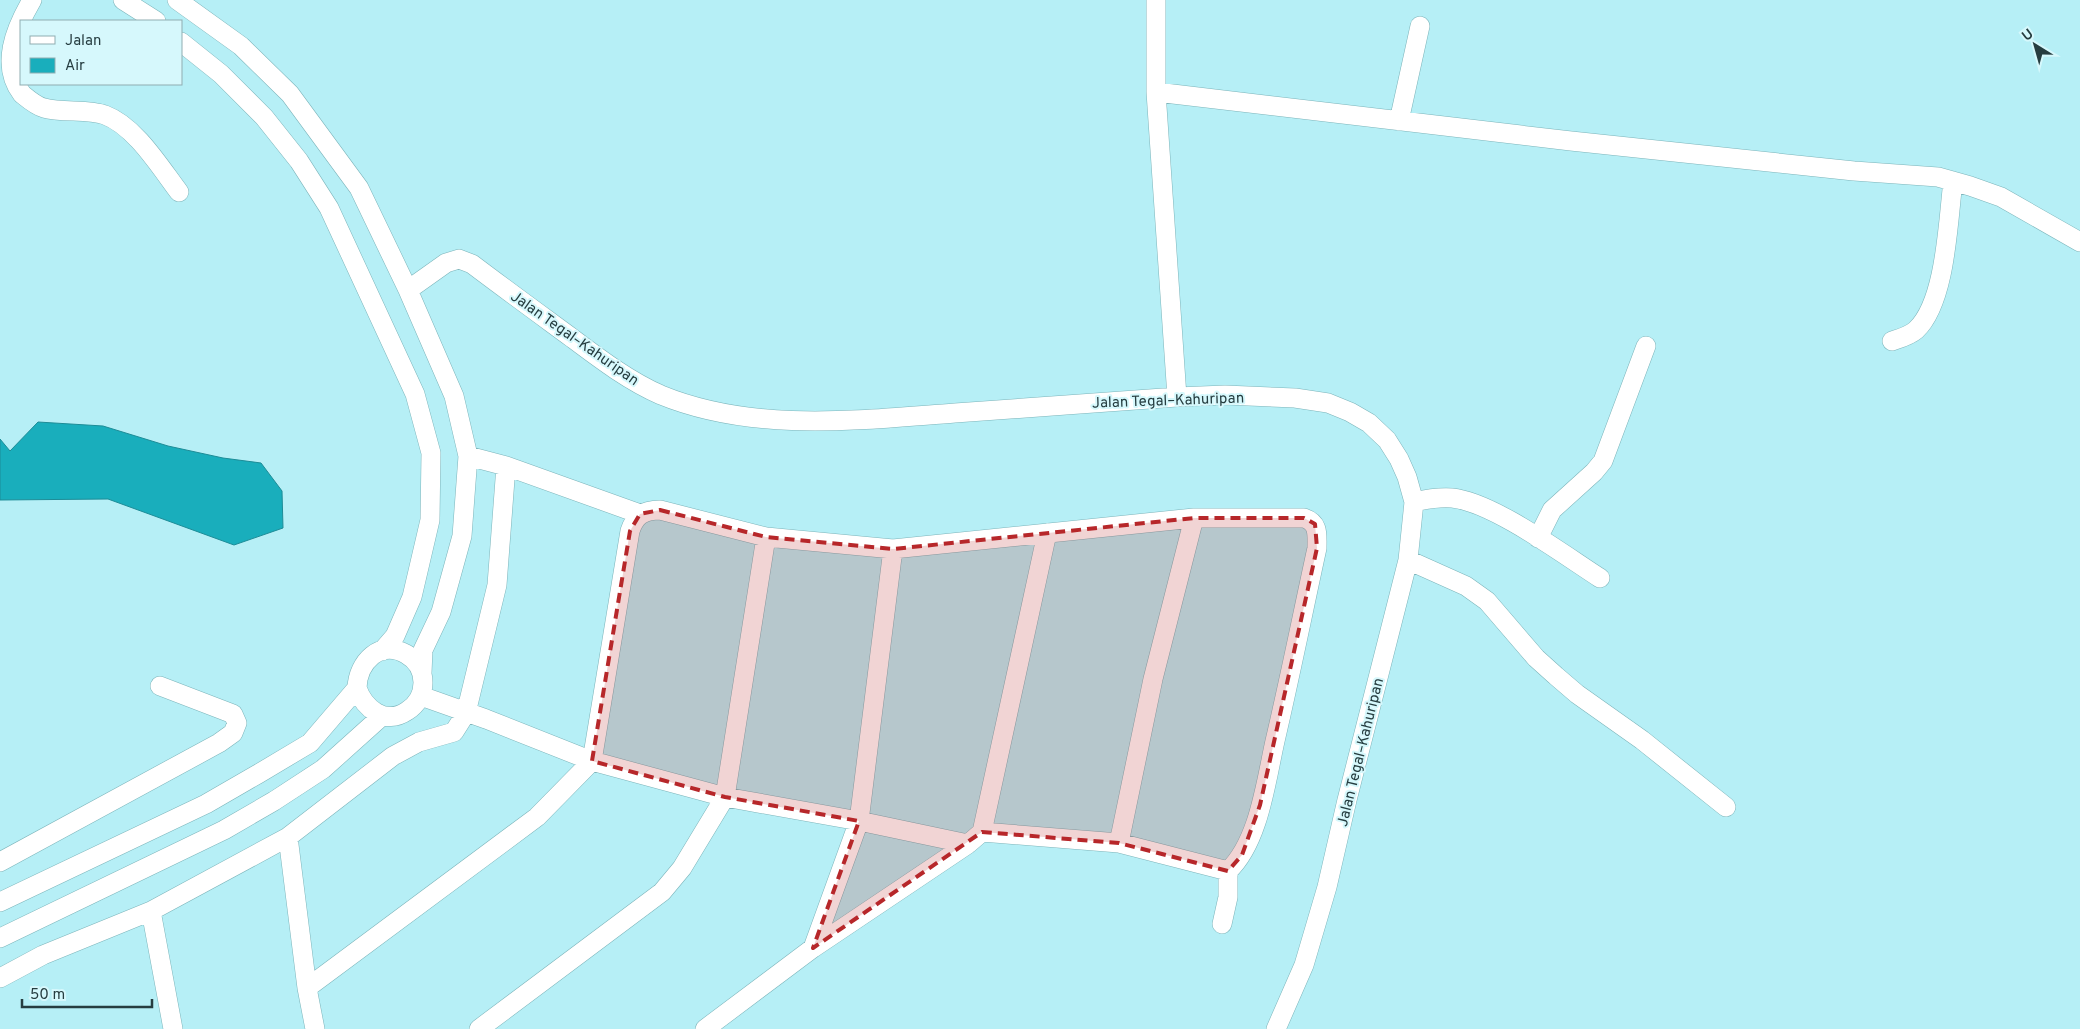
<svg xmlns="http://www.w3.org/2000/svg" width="2080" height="1029" font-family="Overpass,sans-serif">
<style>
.water{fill:#19aebc;stroke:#1d8c97}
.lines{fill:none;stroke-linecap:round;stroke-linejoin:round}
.minor-casing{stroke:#7cb4ba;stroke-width:20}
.minor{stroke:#fff;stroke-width:19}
.marked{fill:#b7272a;fill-opacity:0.2;stroke:#b7272a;stroke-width:4;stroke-dasharray:10 6;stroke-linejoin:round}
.labels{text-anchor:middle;stroke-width:4;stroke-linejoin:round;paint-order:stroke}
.street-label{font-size:15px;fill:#263d40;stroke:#d6f8fc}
</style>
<rect width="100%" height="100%" fill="#b6eff6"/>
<!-- water -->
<path class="water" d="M38,422l65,4 65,20 55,12 38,5 21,28 1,37 -49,17 -126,-46 -108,1v-61l10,12z"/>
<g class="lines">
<defs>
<path id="minor" d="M32,0c-17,29 -32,65 -10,94 6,5 14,12 22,14 18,5 45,1 61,7 30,11 55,52 74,77
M123,0l33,21
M177,0l64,46 49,48 69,94 49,102 46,106 14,60 -6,80 -21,76 -18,38 -1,23
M1156,0v92l21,305
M181,42l40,32 43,43 35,44 30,47 86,186 16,59 -1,67 -18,77 -17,39 -13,15
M1156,92l415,49 283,30 84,6 32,9 31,11 79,45
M1399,121l21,-95
M408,290l38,-27 13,-4 13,5c33,25 66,49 100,74 28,21 57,43 89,57 93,38 197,25 294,18 74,-5 148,-11 222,-16l48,-2 70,3 33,5 22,9 19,11 18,17 12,19 8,18 7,25 -6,58 -61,240 -20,87 -23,78 -28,64
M1892,341c9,-3 17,-5 24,-11 30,-28 32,-109 37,-149
M468,456l38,10 134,48
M1414,502c13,-3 25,-5 38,-4 41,4 112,57 148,80
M1538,538l14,-28 42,-38 9,-11 43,-115
M1408,560l58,26 21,15 49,57 20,18 21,18 65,46 84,67
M982,832l65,-299
M288,837l19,151 8,41
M1119,843l34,-164 41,-161
M0,862l219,-119 14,-10 4,-10 -4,-9 -73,-28
M0,902l206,-98 52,-30 52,-31 47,-55c1,-26 23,-49 49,-34 23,13 22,44 1,57 -22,15 -43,-3 -50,-23
M151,911l22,118
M1222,924l6,-27v-26
M0,938l224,-108 50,-29 49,-32 59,-53
M813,948l46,-127 34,-272
M0,978l43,-23 108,-44 137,-74 105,-81 26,-14 35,-10 12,-19 31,-128 9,-119
M307,988l230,-171 55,-56 38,-230c5,-15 13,-21 30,-21l106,27 127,12 301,-31h110c15,5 13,16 13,30 -14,64 -27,129 -42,193 -9,40 -16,101 -47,130l-109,-28 -137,-11 -14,12 -109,-23 -134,-24 -133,-36 -106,-42 -65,-23
M479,1029l183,-137 20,-24 43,-71 41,-260
M705,1029l108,-81 155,-104"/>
</defs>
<!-- minor casing -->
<use href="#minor" class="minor-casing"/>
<!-- minor -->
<use href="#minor" class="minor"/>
</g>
<!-- marked area -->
<path class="marked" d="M660,510l106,27 127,12 301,-31h110l11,6 2,24 -57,257 -18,50 -14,16 -109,-28 -137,-11 -169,116 46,-127 -134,-24 -133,-36 38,-230 10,-17z"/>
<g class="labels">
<!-- street labels -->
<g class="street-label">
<text transform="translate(575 338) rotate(35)" y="5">Jalan Tegal–Kahuripan</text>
<text transform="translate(1168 400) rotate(-2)" y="5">Jalan Tegal–Kahuripan</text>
<text transform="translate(1360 752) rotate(-76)" y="5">Jalan Tegal–Kahuripan</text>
</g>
</g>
<!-- legend -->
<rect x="20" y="20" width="162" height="65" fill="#d6f8fc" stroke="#90adb1"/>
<rect x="30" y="36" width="25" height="8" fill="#ffffff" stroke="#90adb1"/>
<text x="65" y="45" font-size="15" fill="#263d40">Jalan</text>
<rect x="30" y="58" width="25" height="15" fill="#19aebc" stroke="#90adb1"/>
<text x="65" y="70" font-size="15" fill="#263d40">Air</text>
<!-- north arrow -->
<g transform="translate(2035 45) rotate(323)" stroke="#d6f8fc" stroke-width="4" paint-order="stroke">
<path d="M0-4L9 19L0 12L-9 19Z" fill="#263d40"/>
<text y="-8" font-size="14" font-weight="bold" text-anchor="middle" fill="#263d40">U</text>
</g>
<!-- scale -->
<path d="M22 999v8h130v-8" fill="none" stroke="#263d40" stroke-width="2.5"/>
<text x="30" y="999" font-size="15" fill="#263d40" stroke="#d6f8fc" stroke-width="4" paint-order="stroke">50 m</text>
</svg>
